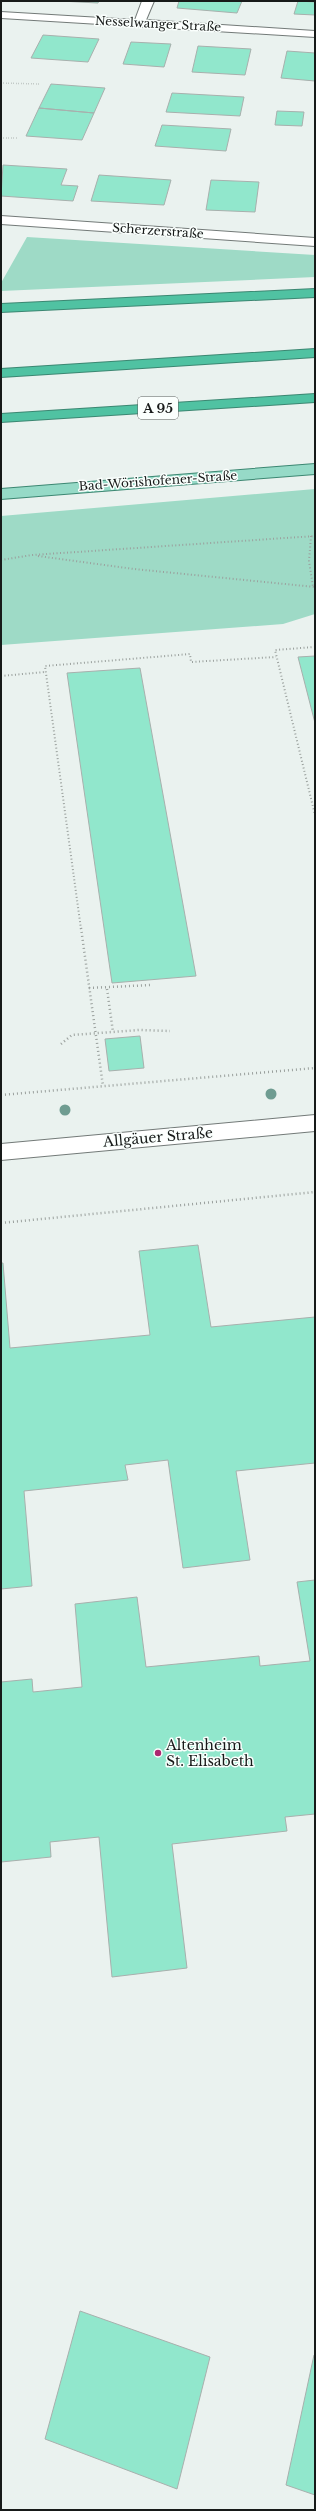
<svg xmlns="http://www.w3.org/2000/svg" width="316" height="2511" font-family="'Libre Baskerville',serif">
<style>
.green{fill:#9edac6}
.building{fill:#91e7cc;stroke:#a8b0ad}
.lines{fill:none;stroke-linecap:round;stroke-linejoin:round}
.minor-casing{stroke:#737a78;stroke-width:2}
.major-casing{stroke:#3c8772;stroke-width:2}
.highway-casing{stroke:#3c8772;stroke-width:2}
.path-far2{stroke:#9aa09d;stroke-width:1.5;stroke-dasharray:0.5 2;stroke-linecap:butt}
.path-far1{stroke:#9aa09d;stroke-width:2;stroke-dasharray:1 2.5;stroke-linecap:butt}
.path{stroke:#9aa09d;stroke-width:2.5;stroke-dasharray:1 3;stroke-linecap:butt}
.minor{fill:#fff;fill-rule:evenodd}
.major{fill:#96dac7;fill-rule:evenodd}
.highway{fill:#50c2a2;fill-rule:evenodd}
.tree{fill:#6f9c91}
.poi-dot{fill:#ac2870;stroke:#fafffd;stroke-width:1.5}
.labels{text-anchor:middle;stroke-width:3;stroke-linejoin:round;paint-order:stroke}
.far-street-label{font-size:12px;fill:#171a19;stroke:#fafffd}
.shield{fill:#fafffd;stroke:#5b5f5d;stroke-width:1}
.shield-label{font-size:13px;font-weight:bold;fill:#171a19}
.street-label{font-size:14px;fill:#171a19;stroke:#fafffd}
.poi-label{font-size:14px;fill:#171a19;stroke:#fafffd;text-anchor:start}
</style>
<rect width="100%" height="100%" fill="#eaf2ef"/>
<!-- green -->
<path class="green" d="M27,237l288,18v22l-314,14v-8z
M315,489v125l-32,10 -282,21v-129z"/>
<!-- building -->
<path class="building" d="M60,1h39l-1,2z
M179,1h63l-5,12 -60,-5z
M298,1l17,1v13l-21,-1z
M43,35l56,4 -11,23 -57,-4z
M131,42l40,2 -7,23 -41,-3z
M198,46l53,3 -6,26 -53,-3z
M287,51l28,2v28l-34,-3z
M51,84l54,4 -11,25 -55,-5z
M172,93l72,4 -4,19 -74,-4z
M39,108l55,5 -12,27 -56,-4z
M277,111l27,1 -2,14 -27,-1z
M162,125l69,4 -5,22 -71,-5z
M3,165l64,4 -6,16 17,1 -5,15 -72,-5z
M99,175l72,5 -7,25 -73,-4z
M211,180l48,2 -4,30 -49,-2z
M315,656v67l-17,-66z
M140,668l56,308 -84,7 -45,-310z
M140,1036l4,32 -35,3 -4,-32z
M198,1245l13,82 104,-10v146l-79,8 14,89 -67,8 -15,-108 -43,5 3,15 -104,11 8,95 -31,3v-326h2l7,85 140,-13 -11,-84z
M315,1580v234l-30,3 2,14 -115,13 15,124 -75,9 -13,-140 -49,5 1,15 -50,5v-180l31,-3 1,13 49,-5 -7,-83 62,-7 9,70 113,-11 1,10 50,-5 -13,-79z
M80,2311l130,46 -33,132 -132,-50z
M314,2355h1v140l-29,-10z"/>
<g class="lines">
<defs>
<path id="minor" d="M142,1h12l-8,19 169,11v6l-314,-19v-6l134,8z
M1,216l314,22v8l-314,-22z
M315,1115v16l-314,29v-16z"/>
<path id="major" d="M315,464v10l-314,25v-10z"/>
<path id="highway" d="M315,289v8l-314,15v-8z
M315,349v8l-314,20v-8z
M315,394v8l-314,20v-8z"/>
</defs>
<!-- minor casing -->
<use href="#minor" class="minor-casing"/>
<!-- major casing -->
<use href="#major" class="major-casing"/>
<!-- highway casing -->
<use href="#highway" class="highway-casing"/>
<!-- path-far2 -->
<path class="path-far2" d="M1,83l38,1
M1,138h16"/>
<!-- path-far1 -->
<path class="path-far1" d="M311,536l-2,25 4,26
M38,556l96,13 181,18
M1,560l31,-5 283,-19
M315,647l-40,3 40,165
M1,676l44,-4
M81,929l-36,-263 145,-12 1,8 85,-5"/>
<!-- path -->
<path class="path" d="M81,928l22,158
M89,988l62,-3
M107,989l6,43
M61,1044l11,-9 67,-5 31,1
M1,1095l314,-27
M1,1223l314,-31"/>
<!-- minor -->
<use href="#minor" class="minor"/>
<!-- major -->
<use href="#major" class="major"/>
<!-- highway -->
<use href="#highway" class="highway"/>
</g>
<!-- trees -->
<g class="tree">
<circle cx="271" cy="1094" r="5.5"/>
<circle cx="65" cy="1110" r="5.5"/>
</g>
<!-- markers -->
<circle class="poi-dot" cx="158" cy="1753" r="4"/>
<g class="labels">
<!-- far-street labels -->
<g class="far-street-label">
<text transform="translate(158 24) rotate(3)" y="4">Nesselwanger Straße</text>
<text transform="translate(158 231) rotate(4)" y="4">Scherzerstraße</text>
<text transform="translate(158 481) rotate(-4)" y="4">Bad-Wörishofener-Straße</text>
</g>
<!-- shield labels -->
<rect class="shield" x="138" y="397" width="40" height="22" rx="3"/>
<g class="shield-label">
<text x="158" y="413">A 95</text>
</g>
<!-- street labels -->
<g class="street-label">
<text transform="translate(158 1137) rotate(-5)" y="5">Allgäuer Straße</text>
</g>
<!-- poi labels -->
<g class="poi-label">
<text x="166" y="1750">Altenheim<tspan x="166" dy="16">St. Elisabeth</tspan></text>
</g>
</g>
<!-- border -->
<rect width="316" height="2511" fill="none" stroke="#171a19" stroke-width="4"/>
</svg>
